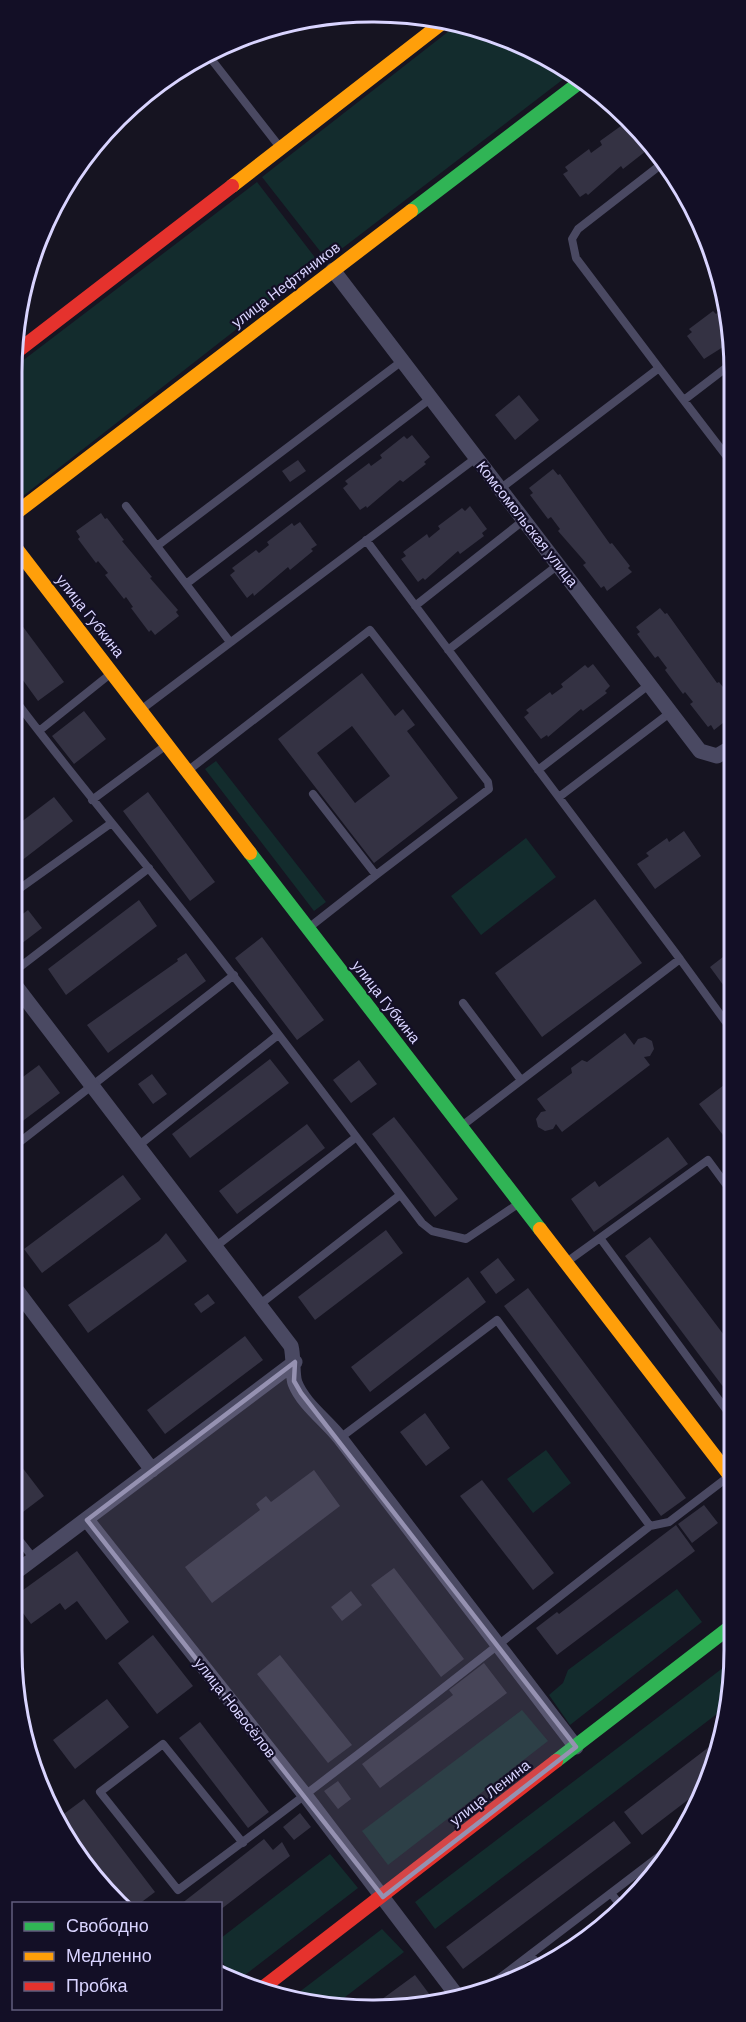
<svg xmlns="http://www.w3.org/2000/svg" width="746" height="2022" font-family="Helvetica,sans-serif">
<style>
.green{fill:#132c2d}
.building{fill:#343243;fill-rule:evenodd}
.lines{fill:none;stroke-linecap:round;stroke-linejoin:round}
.lane{stroke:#4a4962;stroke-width:8}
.street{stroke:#4a4962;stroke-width:15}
.fast{stroke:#30b455;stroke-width:14}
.slow{stroke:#ff9f0a;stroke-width:14}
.jam{stroke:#e5322d;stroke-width:14}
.marked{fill:#9591b1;fill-opacity:0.2;stroke:#9591b1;stroke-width:4.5;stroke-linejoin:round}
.labels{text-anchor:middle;stroke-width:4.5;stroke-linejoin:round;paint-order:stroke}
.street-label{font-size:15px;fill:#d9d4ff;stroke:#130f26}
.rim{fill:none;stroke:#d9d4ff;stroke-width:3}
</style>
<rect width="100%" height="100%" fill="#161421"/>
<!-- green -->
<path class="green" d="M458,24h9l87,37 16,13 -243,186 -65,-83z
M257,182l63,82 -297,232 -11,-15 1,-113z
M216,761l110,141 -12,9 -109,-142z
M526,838l30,39 -75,58 -30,-39z
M546,1450l25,33 -38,30 -26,-34z
M677,1589l25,33 -132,103 -21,-30 14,-12 5,-13z
M732,1661l-6,46 -291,222 -20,-27z
M522,1710l26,31 -160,124 -26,-34z
M330,1854l28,34 -117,90c-20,-6 -21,-22 -20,-40z
M382,1929l22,23 -72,55 -38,-11z"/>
<!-- building -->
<path class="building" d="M625,123l2,3 3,-3 10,9 10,12 -6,4 2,3 -23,18 -2,-3 -33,29 -2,-2 -6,4 -17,-23 5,-3 -3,-4 24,-18 2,4 11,-8 -2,-4z
M725,307l6,19v16l-27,17 -17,-23 5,-4 -3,-3 24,-18 3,3z
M519,395l20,25 -24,20 -20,-25z
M412,435l18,22 -6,5 2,2 -23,18 -3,-2 -33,28 -1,-2 -6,4 -17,-22 5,-4 -3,-3 24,-18 2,3 11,-8 -2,-3 24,-19 3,3z
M298,460l8,11 -16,11 -8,-11z
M553,469l5,6 2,-1 50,70 2,-1 18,23 -2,2 4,4 -25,19 -3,-5 -3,2 -18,-23 3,-2 -28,-32 2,-2 -9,-12 -3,2 -18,-24 3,-2 -4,-5z
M470,506l17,23 -5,4 2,3 -24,18 -2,-3 -33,29 -2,-2 -5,4 -17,-23 5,-3 -3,-4 24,-18 2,4 11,-9 -2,-3 24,-18 3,3z
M101,513l4,6 2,-1 17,22 -2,1 30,36 -2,1 28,32 -2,2 3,4 -24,19 -4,-5 -2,2 -18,-24 2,-1 -7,-10 -2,2 -19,-24 3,-2 -10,-12 -2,2 -18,-24 2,-2 -4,-6z
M300,522l17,23 -6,4 2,2 -23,19 -2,-3 -34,29 -1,-3 -6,5 -17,-23 5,-4 -3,-3 24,-18 3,3 10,-8 -2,-3 25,-19 2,3z
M660,608l5,6 2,-1 50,70 2,-1 13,16v18l-18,14 -3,-5 -3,2 -18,-23 3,-2 -8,-10 -2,2 -18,-24 2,-2 -9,-12 -3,2 -18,-24 3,-2 -4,-5z
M12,612l52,70 -26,19 -26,-36z
M593,664l17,22 -5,5 2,2 -24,18 -2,-2 -33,28 -1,-2 -6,4 -17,-22 5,-4 -3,-3 24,-18 2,3 11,-8 -2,-3 24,-19 3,3z
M362,673l33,43 8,-7 12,16 -8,6 51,67 -84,65 -96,-124zM352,726l38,50 -35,27 -38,-50z
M84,711l22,28 -32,25 -22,-28z
M148,792l67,90 -25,19 -67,-90z
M54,797l19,24 -61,47v-39z
M684,831l17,25 -46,33 -18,-25 12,-8 -3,-3 21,-15 2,4z
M595,899l47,64 -100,74 -47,-64z
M139,900l18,26 -91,69 -18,-26z
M28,910l14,18 -21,16 -9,-11v-11z
M262,937l62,83 -27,20 -62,-82z
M732,950v41l-3,2 -19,-26z
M186,953l20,28 -98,72 -21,-28 91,-64 -1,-2z
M625,1033l9,12 4,-6 7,-2 7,4 2,8 -4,7 -6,1 6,8 -88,67 -6,-8 -3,5 -8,2 -7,-4 -2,-8 5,-7 5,-1 -9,-12 35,-26 -1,-5 11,-8 5,2z
M270,1059l19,24 -99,75 -18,-24z
M359,1060l18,24 -26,19 -18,-23z
M39,1065l21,28 -48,36v-44z
M152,1074l15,20 -14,10 -15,-20z
M724,1085l9,11v52l-34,-44z
M394,1117l64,82 -23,18 -63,-83z
M307,1124l18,24 -88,66 -18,-23z
M668,1137l20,27 -94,68 -23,-33 24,-18 4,6z
M123,1175l18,24 -99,74 -18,-24z
M386,1230l17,23 -88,67 -17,-23z
M166,1233l21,28 -99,72 -20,-28 91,-64z
M650,1237l83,110v53l-108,-144z
M498,1258l17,22 -19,14 -16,-22z
M468,1277l18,25 -116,90 -19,-25z
M528,1288l158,210 -25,18 -157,-210z
M208,1294l7,9 -14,10 -7,-9z
M245,1336l18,24 -98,74 -18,-24z
M12,1391l9,13 -8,6 -1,-1z
M425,1413l25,35 -24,18 -26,-34z
M12,1454l32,42 -25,19 -7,-9z
M314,1470l26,36 -128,97 -27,-36 75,-57 -4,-6 10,-8 5,6z
M482,1480l72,93 -21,17 -73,-94z
M704,1505l14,18 -26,20 -14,-19z
M676,1525l19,26 -138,104 -21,-27 21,-16 2,2z
M77,1551l52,71 -23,18 -29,-39 -12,9 -5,-7 -29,21 -19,-26z
M394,1568l70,91 -23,18 -70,-92z
M351,1591l11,14 -20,16 -11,-14z
M153,1635l40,51 -36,28 -39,-51z
M280,1655l72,90 -24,18 -71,-89z
M484,1663l23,30 -127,95 -18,-24 91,-69 -4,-5z
M107,1699l22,28 -54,42 -22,-29z
M200,1722l69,90 -21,16 -69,-90z
M722,1737l-25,56 -55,42 -18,-23z
M338,1781l13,18 -13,10 -14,-18z
M84,1799l71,93 -16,12h-15l-63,-88z
M300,1813l11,14 -17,13 -11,-13z
M614,1821l17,22 -168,126 -17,-22z
M264,1839l9,11 9,-8 8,14 -70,54v-6h-39z
M415,1975l18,24 -5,5 -54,1z"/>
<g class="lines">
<!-- lane -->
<path class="lane" d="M208,55l71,91
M659,368l-83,-110 -4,-19 6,-10 85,-66
M684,400l47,-36
M500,489l159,-121 72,94
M126,506l60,78 244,-185
M366,540l314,419
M157,546l245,-185
M186,584l44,58
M415,606l109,-86
M448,650l110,-85
M12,696c62,83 129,161 192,242 74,94 145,190 218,285l10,8 34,8 52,-35
M142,709l334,-251
M12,717l10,-7
M39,731l70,-56
M190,769l180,-139 118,152 1,7 -113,86 -63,-81
M538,770l112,-86
M559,797l112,-85
M92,800l73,-54
M12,894l98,-70
M311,926l65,-51
M12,973l137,-105
M463,1003l58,77
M463,1125l217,-166 53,73
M138,1146l140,-111
M12,1148l222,-173
M600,1238l133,181
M215,1247l140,-109
M568,1261l140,-101 25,34
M259,1305l141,-110
M340,1438l157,-118 153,206
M12,1531l22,28
M243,1843l-80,-99 -63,48 78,98c160,-117 315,-242 472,-364l19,-4 59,-45
M611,1893l9,12
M530,1955l8,9
M493,1983l177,-135"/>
<!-- street -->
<path class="street" d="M333,270l367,481 17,5 15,-9
M12,981l279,365c3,11 1,29 4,37 8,21 32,38 45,55l236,309
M12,1284l140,186
M87,1520l218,275 153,202
M12,1575l283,-213"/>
<!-- fast -->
<path class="fast" d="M411,211l169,-129
M250,853l290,376
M556,1761l178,-137"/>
<!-- slow -->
<path class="slow" d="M232,186l210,-163
M12,516l399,-305
M12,543l238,310
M540,1229l194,252"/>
<!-- jam -->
<path class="jam" d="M15,353l217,-167
M265,1986l291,-225"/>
</g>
<!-- marked area -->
<path class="marked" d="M295,1362l-1,19 7,12 275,354 -193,150 -296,-377z"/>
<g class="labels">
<!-- street labels -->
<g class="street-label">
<text transform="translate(286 285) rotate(-37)" y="5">улица Нефтяников</text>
<text transform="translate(527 524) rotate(52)" y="5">Комсомольская улица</text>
<text transform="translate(90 616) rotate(52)" y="5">улица Губкина</text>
<text transform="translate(386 1002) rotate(52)" y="5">улица Губкина</text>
<text transform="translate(235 1708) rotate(52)" y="5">улица Новосёлов</text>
<text transform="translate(490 1793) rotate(-38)" y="5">улица Ленина</text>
</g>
</g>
<!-- crop -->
<path d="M0 0H746V2022H0ZM372 22H374A350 350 0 0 1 724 372V1650A350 350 0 0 1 374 2000H372A350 350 0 0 1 22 1650V372A350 350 0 0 1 372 22Z" fill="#130f26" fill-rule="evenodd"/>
<path class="rim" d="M372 22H374A350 350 0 0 1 724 372V1650A350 350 0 0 1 374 2000H372A350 350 0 0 1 22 1650V372A350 350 0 0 1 372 22Z"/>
<!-- legend -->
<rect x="12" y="1902" width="210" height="108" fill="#130f26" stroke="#625e7d" stroke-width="1.5"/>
<rect x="24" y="1922" width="30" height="9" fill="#30b455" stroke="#625e7d" stroke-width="1.5"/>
<text x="66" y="1932" font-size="18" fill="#d9d4ff">Свободно</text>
<rect x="24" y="1952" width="30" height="9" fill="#ff9f0a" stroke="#625e7d" stroke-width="1.5"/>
<text x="66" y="1962" font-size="18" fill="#d9d4ff">Медленно</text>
<rect x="24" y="1982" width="30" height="9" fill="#e5322d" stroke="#625e7d" stroke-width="1.5"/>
<text x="66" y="1992" font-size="18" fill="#d9d4ff">Пробка</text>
</svg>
